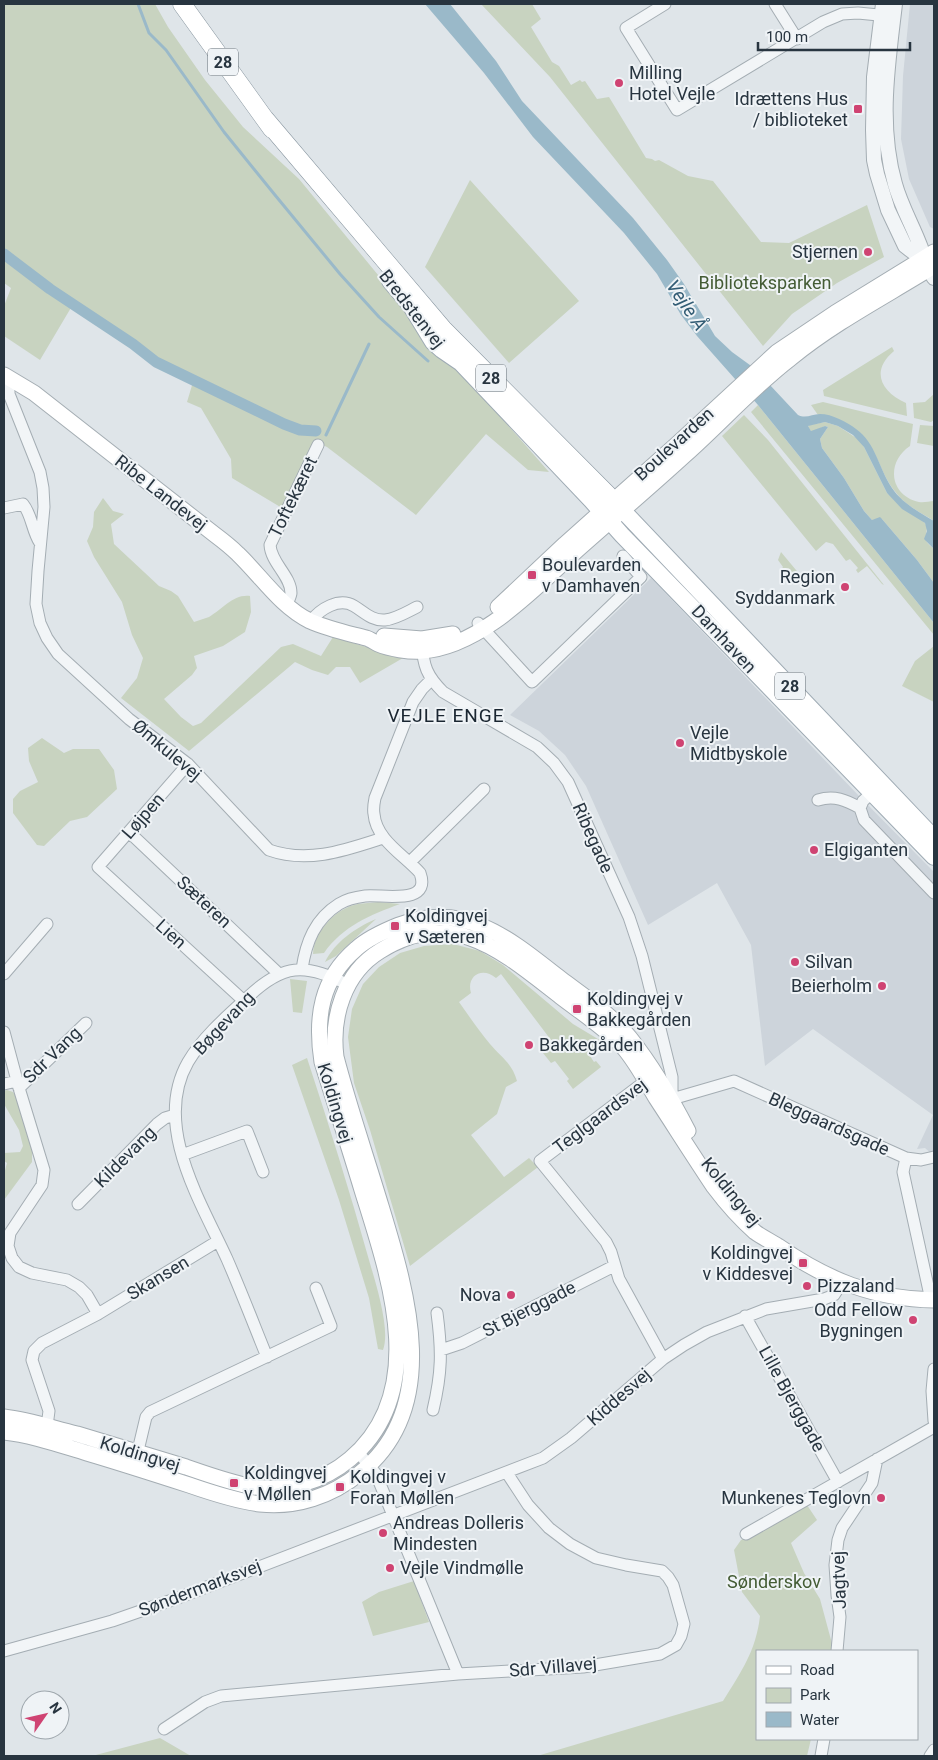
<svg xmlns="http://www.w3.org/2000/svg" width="938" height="1760" font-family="Roboto,sans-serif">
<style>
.built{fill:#cdd4db}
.green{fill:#c8d3c0}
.water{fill:#9ab9c9}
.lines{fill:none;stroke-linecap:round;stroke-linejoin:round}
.stream{stroke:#9ab9c9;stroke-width:3}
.canal{stroke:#9ab9c9;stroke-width:11}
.minor-casing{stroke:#a4adb3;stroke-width:13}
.tertiary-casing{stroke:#a4adb3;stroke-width:16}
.secondary-casing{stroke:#a4adb3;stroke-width:17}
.primary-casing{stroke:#9fabb4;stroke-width:18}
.trunk-casing{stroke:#87959f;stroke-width:19}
.minor{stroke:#f2f5f7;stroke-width:11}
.tertiary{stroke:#f2f5f7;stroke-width:14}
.secondary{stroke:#fff;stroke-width:15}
.primary{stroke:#fff;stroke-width:16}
.trunk{stroke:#fff;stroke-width:18}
.poi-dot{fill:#cf4372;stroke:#eff3f6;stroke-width:2}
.labels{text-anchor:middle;stroke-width:4;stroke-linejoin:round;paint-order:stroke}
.shield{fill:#eff3f6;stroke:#646e77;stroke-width:1}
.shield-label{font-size:16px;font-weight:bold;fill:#283540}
.poi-label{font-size:18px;fill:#283540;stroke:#eff3f6;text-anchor:start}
.park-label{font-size:18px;fill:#445c35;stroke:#eff3f6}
.street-label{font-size:18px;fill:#283540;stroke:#eff3f6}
.water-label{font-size:19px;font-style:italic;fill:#325c74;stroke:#eff3f6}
.neighbourhood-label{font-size:19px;letter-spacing:1px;fill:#1a2631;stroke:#eff3f6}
</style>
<rect width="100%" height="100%" fill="#dfe5e9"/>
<!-- built -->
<path class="built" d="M910,4h24v225l-4,-2 -21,-48 -8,-40 2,-63z
M651,578l208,218 75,76v284l-9,-8 -8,1 16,-34 -120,-86 -48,37 -14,-121 -34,-62 -69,42 -62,-139 -21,-31 -26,-24 -29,-16z"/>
<!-- green -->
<path class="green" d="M4,4h151l13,23 37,53 38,47 56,52 112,136 138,157 -21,-2 -42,-36 -70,81 -89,-68 -11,-5 -34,66 -50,-30 -1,-19 -30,-51 -14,-6 6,-20 -121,-76 -32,54 -36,-24v-30l7,-18 -7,-5z
M481,4h51l9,15 -10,8 21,35 7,4 12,19 9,-5 2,2 3,-1 12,18 12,-2 37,61 6,1 3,2 4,-1 29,16 25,5 48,61 28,1 78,-38 17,52 -47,26 -45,31 -29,32 -213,-269z
M470,180l109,121 -70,62 -84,-96z
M892,347l2,4c-24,20 -13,41 12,52l1,13 -83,-20 -1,-6z
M934,394v26l-3,2 -17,-4 -1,-15 12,-1z
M823,402l90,22 -3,22c-24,16 -21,49 9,56 5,1 10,-1 15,-1v20c-12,-8 -28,-15 -37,-27 -22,-26 -18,-55 -54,-72 -8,-4 -16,-8 -25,-7l-7,-10z
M758,405l176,218v12l-183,-223z
M744,415l24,25 116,145 -2,-1 -15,-18 -9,7 -2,-3 2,-2 -8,-9 -4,2 -13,-17 -7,-2 -10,9 -94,-115z
M825,422l13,4 23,15 26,52 38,30 2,5c-2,13 -3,12 7,21v34l-17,-23 -35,-41 -10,1 -8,-9 -20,-33 -22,-30 -2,-9 8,-12 -3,-1 -10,5h-4l-3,-4 1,-2z
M920,425l14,1v20l-17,-3z
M103,498l10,13 11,3 -13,10 3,20 45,42 12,5 7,5 16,26c5,-2 10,-3 15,-5 14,-8 24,-23 41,-21l1,16 -6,20 -22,14 -29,10 3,12 -5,7 -28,24 17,18 12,9 8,-3 80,-76 12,-3 28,12 12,-19 70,21 -43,25 -10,-16h-14l-8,8 -16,-5 -17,-8 -106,89 -68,-53 16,-20 6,-20 -11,-23 -10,-33 -28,-45 -7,-16 6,-14 1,-15z
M781,552l20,24 -6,3h-3l-5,-7 -5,2 -2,-3 3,-4 -5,-7z
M934,646v56l-32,-16 13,-25z
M42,738l22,15 9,-4h26l15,21 3,19 -30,28 -17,4 -26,25 -7,-1 -24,-32v-14l7,-8 18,-9 -9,-21 -1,-13z
M378,902l22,2c-30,11 -57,22 -76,49l-11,1c1,-23 23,-46 45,-50 6,-1 13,-1 20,-2z
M376,919l-40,37 -11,6c10,-20 30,-34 51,-43z
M453,944l27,7 23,14 70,59 30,18 -15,11 6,9 2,-1 5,6 -28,22 -6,-8 2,-2 -14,-18 -4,2 -8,-10 11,-9 -53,-70 -5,4c-14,-12 -30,-2 -25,15l-12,9c10,14 20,29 31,42 11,13 22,19 27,37l-11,6 -9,27 -26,21 33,42 25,-19 9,9 -128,99 -40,-136 -16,-47 -6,-46 4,-28 11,-25 16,-17 21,-14 24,-7z
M290,979l17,2 -5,32 -9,-1z
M307,1058c22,67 43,134 62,202 6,21 22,70 14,90l-5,-1 -9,-51 -30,-98 -47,-135z
M7,1090l6,2 4,6 15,47v17l-28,38v-26l3,-11 -3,-2v-8l16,-1 3,-6 -4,-16 -15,-26v-13z
M807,1505l10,15 -26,23 13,30 16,26 14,52h-77v88h54l-4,17h-270l186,-55c18,-29 33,-50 37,-85l-18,-24 -8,-42 7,-10 42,-24z
M414,1581l15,41 -56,14 -11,-34 17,-10z
M160,1738l31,18h-99z"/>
<!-- water -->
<path class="water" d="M425,4h25l46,57 26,40 111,117 34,42 17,24 31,52 17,16 22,16 44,47c8,4 14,-1 22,-1 12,0 27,8 36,15 20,14 23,40 36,59 10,15 27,24 42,33v28l-10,-10 3,-8 -2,-8 -23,-14 -15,-16 -23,-46 -11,-12 -15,-9 -13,-4 -17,4 3,5 14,-5 3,1 -8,12 2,9 22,30 20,33 8,9 8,-3 2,2 35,41 17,23v40l-176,-218 -61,-69 -16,-21 -24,-41 -33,-41 -91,-96 -49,-64z"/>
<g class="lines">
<!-- stream -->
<path class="stream" d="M138,4l11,29 17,17 58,82 51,63 65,79 39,43 49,44
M326,435l43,-91"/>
<!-- canal -->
<path class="canal" d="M4,254l46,35 83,55 23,18 128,62 16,6 16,1"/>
<defs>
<path id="minor" d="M665,4l-39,24 51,82 146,-88 19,-8 16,-1 31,3
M775,4l22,35
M13,380l-4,9v5l31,78 3,16 1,19 -6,64 -2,33 4,19 7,15 11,16 71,65 59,45 81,86c39,14 77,0 114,-12
M4,508l19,-4c9,11 9,27 17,39
M287,604c1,-3 4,-8 4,-11 0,-17 -20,-30 -21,-48l48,-100
M311,621c9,-12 28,-24 43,-15 10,6 18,15 31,14 11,-1 22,-8 32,-13
M478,623l54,59 109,-105 -18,-21
M422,643c1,23 5,33 21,49l94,55 17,16 14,19 61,135 13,39 30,121v22l62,-18 172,77 -3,14 28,128
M188,764l-90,103 146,134
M877,788l-14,13 -3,7 4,12 70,73
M818,800c16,-5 28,0 42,8
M129,832l149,141
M410,862l74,-73
M302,969c4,-27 13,-50 37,-65 8,-5 18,-7 26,-8 17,-2 67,10 55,-23 -16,-18 -44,-33 -46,-59 -1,-5 0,-11 1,-16l38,-96 9,-13 9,-9
M4,974l43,-50
M4,1032l15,56 25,82 -2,15 -32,48 -2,13 4,12 7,9 13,6 35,7 12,7 8,8 11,19
M651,1077l-111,84 66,81 5,10 8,27 44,80
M4,1084l13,-3
M19,1088l67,-65
M182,1155l65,-24 16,41
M906,1158l15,2 13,-3
M78,1204l79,-80 8,-6 10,-3
M745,1316l93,166
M441,1350l21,-7 152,-77
M267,1357c-13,-32 -26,-66 -40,-98 -26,-57 -75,-134 -39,-197 14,-24 38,-45 59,-64 35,-34 58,-36 101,-13
M934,1369l-2,22 2,30
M433,1410c9,-38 9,-59 4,-97
M47,1426l2,-15 -17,-51 2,-9 8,-8 56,-29 120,-73
M358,1452l18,22 82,200
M136,1459l10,-42 4,-5 181,-86 -15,-38
M746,1534l188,-107
M4,1651l108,-30 66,-23 365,-140 28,-20 92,-79 21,-14 23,-13 59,-23 58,-10 10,-4 8,-13
M837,1651l3,-34 -3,-22 -2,-30 3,-25 4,-12 30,-45 5,-24
M164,1729l41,-27 16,-6 237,-22 125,-7 77,-13 16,-9 5,-9 3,-12 -11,-39 -5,-8 -6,-6 -36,-6 -30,-7 -26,-14 -21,-16 -21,-23 -21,-32
M821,1756l3,-17
M930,1756l4,-6"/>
<path id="tertiary" d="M883,4l-9,73 -1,53 1,30 3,14 11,36 17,36 17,13 12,19
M895,4c-7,60 -17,121 0,180 6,22 18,42 26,64l1,11"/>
<path id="secondary" d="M4,375l30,18 180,141c8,6 17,13 24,20 23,22 43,53 72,67 18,8 37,12 56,17 4,1 8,4 12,6 12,5 31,8 44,7 58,-4 111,-61 152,-98 37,-33 75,-65 111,-98 36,-32 68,-68 106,-97 44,-36 95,-62 143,-92
M498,607l67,-63 111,-99 101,-93 58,-39 99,-61
M384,636l38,3 31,-5
M4,1417c25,3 48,11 73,17 36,11 73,22 109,33 23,8 45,16 68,20 34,5 70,-6 96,-28 81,-68 38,-185 12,-269 -13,-43 -27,-86 -40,-128 -7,-45 -1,-83 34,-113 12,-11 28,-18 43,-24 67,-25 112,15 162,54 24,18 50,35 69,59 23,29 41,60 58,93
M4,1432c28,3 56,13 83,21 34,10 68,21 102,32 23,8 47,16 71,19 36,4 72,-8 100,-31 83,-66 47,-181 21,-267 -15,-50 -32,-99 -45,-149 -5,-40 8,-84 44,-106 73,-46 124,2 181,46 21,16 44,31 62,50 13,15 23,34 33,51 19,29 38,59 58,89 12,16 25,31 41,45 7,5 15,9 23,14 49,34 96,53 156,54"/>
<path id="primary" d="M390,281l21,25 22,36 9,8 19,13 130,137 31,35 312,322
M608,495l326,343"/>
<path id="trunk" d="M182,4l90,125
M265,119l178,210 165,166"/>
</defs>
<!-- minor casing -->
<use href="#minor" class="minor-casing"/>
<!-- tertiary casing -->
<use href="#tertiary" class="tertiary-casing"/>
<!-- secondary casing -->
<use href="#secondary" class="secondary-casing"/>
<!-- primary casing -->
<use href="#primary" class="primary-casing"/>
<!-- trunk casing -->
<use href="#trunk" class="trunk-casing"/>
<!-- minor -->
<use href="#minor" class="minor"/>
<!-- tertiary -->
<use href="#tertiary" class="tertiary"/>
<!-- secondary -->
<use href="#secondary" class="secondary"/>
<!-- primary -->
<use href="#primary" class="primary"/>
<!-- trunk -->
<use href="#trunk" class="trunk"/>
</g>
<!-- markers -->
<g class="poi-dot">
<circle cx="619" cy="83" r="5"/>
<rect x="853" y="104" width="10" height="10" rx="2.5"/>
<circle cx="868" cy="252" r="5"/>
<rect x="527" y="570" width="10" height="10" rx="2.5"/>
<circle cx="845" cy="587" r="5"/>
<circle cx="680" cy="743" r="5"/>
<circle cx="814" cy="850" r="5"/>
<rect x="390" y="921" width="10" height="10" rx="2.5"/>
<circle cx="795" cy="962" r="5"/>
<circle cx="882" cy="986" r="5"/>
<rect x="572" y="1004" width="10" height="10" rx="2.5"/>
<circle cx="529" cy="1045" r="5"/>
<rect x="798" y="1258" width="10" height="10" rx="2.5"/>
<circle cx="807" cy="1286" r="5"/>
<circle cx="511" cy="1295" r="5"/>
<circle cx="913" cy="1320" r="5"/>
<rect x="229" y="1478" width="10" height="10" rx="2.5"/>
<rect x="335" y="1482" width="10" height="10" rx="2.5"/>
<circle cx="881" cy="1498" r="5"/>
<circle cx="383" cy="1533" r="5"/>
<circle cx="390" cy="1568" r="5"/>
</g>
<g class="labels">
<!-- shield labels -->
<g class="shield">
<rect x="208" y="48.5" width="30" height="27" rx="4"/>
<rect x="476" y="364.5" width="30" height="27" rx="4"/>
<rect x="775" y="672.5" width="30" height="27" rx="4"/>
</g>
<g class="shield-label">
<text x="223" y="68">28</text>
<text x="491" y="384">28</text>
<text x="790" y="692">28</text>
</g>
<!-- poi labels -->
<g class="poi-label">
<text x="629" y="79">Milling<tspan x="629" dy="21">Hotel Vejle</tspan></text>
<text x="848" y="105" text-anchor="end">Idrættens Hus<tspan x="848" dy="21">/ biblioteket</tspan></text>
<text x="858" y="258" text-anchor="end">Stjernen</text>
<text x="542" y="571">Boulevarden<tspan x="542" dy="21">v Damhaven</tspan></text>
<text x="835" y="583" text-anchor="end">Region<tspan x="835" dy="21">Syddanmark</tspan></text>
<text x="690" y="739">Vejle<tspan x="690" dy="21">Midtbyskole</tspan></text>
<text x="824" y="856">Elgiganten</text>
<text x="405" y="922">Koldingvej<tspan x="405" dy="21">v Sæteren</tspan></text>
<text x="805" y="968">Silvan</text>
<text x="872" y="992" text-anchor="end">Beierholm</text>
<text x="587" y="1005">Koldingvej v<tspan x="587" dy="21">Bakkegården</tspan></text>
<text x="539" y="1051">Bakkegården</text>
<text x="793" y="1259" text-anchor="end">Koldingvej<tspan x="793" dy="21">v Kiddesvej</tspan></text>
<text x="817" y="1292">Pizzaland</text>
<text x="501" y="1301" text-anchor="end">Nova</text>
<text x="903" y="1316" text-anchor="end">Odd Fellow<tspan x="903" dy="21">Bygningen</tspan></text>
<text x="244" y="1479">Koldingvej<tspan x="244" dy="21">v Møllen</tspan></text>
<text x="350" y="1483">Koldingvej v<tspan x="350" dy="21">Foran Møllen</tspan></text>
<text x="871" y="1504" text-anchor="end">Munkenes Teglovn</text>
<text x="393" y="1529">Andreas Dolleris<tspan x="393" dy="21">Mindesten</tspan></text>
<text x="400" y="1574">Vejle Vindmølle</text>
</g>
<!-- park labels -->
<g class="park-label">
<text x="765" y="289">Biblioteksparken</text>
<text x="774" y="1588">Sønderskov</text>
</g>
<!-- street labels -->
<g class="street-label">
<text transform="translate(412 309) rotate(52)" y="6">Bredstenvej</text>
<text transform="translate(674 444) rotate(-42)" y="6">Boulevarden</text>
<text transform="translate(161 493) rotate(38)" y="6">Ribe Landevej</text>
<text transform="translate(293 497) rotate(-64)" y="6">Toftekæret</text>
<text transform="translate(724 639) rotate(47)" y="6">Damhaven</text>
<text transform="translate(167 750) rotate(40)" y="6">Ømkulevej</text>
<text transform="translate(143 816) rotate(-49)" y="6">Løjpen</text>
<text transform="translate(593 838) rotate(66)" y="6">Ribegade</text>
<text transform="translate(204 902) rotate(43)" y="6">Sæteren</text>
<text transform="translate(171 934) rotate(42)" y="6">Lien</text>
<text transform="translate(224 1023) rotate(-47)" y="6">Bøgevang</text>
<text transform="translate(52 1055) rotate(-44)" y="6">Sdr Vang</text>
<text transform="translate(335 1103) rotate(73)" y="6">Koldingvej</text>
<text transform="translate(600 1116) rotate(-37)" y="6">Teglgaardsvej</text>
<text transform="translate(829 1124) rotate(24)" y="6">Bleggaardsgade</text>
<text transform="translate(125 1157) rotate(-45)" y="6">Kildevang</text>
<text transform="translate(731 1192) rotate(51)" y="6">Koldingvej</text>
<text transform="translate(158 1278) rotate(-31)" y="6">Skansen</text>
<text transform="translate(529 1309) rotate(-27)" y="6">St Bjerggade</text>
<text transform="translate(619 1397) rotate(-41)" y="6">Kiddesvej</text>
<text transform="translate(792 1399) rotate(61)" y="6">Lille Bjerggade</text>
<text transform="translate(140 1454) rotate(17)" y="6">Koldingvej</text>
<text transform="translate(839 1580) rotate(-92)" y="6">Jagtvej</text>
<text transform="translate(200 1588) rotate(-21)" y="6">Søndermarksvej</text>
<text transform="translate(553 1667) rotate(-5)" y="6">Sdr Villavej</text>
</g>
<!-- water labels -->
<g class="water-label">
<text transform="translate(687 305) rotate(56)" y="7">Vejle Å</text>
</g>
<!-- neighbourhood labels -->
<g class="neighbourhood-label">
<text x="446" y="722">VEJLE ENGE</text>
</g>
</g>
<!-- border -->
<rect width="938" height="1760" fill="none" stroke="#283540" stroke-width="10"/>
<!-- legend -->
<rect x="756" y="1650" width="162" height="90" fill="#eff3f6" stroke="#9fa7ad"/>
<rect x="766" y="1666" width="25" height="8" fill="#ffffff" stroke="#9fa7ad"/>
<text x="800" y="1675" font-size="15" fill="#283540">Road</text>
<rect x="766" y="1688" width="25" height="15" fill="#c8d3c0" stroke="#9fa7ad"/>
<text x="800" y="1700" font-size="15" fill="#283540">Park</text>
<rect x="766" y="1712" width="25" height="15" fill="#9ab9c9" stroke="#9fa7ad"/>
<text x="800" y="1725" font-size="15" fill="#283540">Water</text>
<!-- north arrow -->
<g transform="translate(45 1715) rotate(56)"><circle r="24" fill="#eff3f6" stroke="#9fa7ad"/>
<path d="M0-4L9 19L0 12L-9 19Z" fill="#cf4372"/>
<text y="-8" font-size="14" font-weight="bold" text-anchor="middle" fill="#283540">N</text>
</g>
<!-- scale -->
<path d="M758 42v8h152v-8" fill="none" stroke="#283540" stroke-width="2.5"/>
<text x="766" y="42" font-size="15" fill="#283540" stroke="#eff3f6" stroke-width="4" paint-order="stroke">100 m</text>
</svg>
